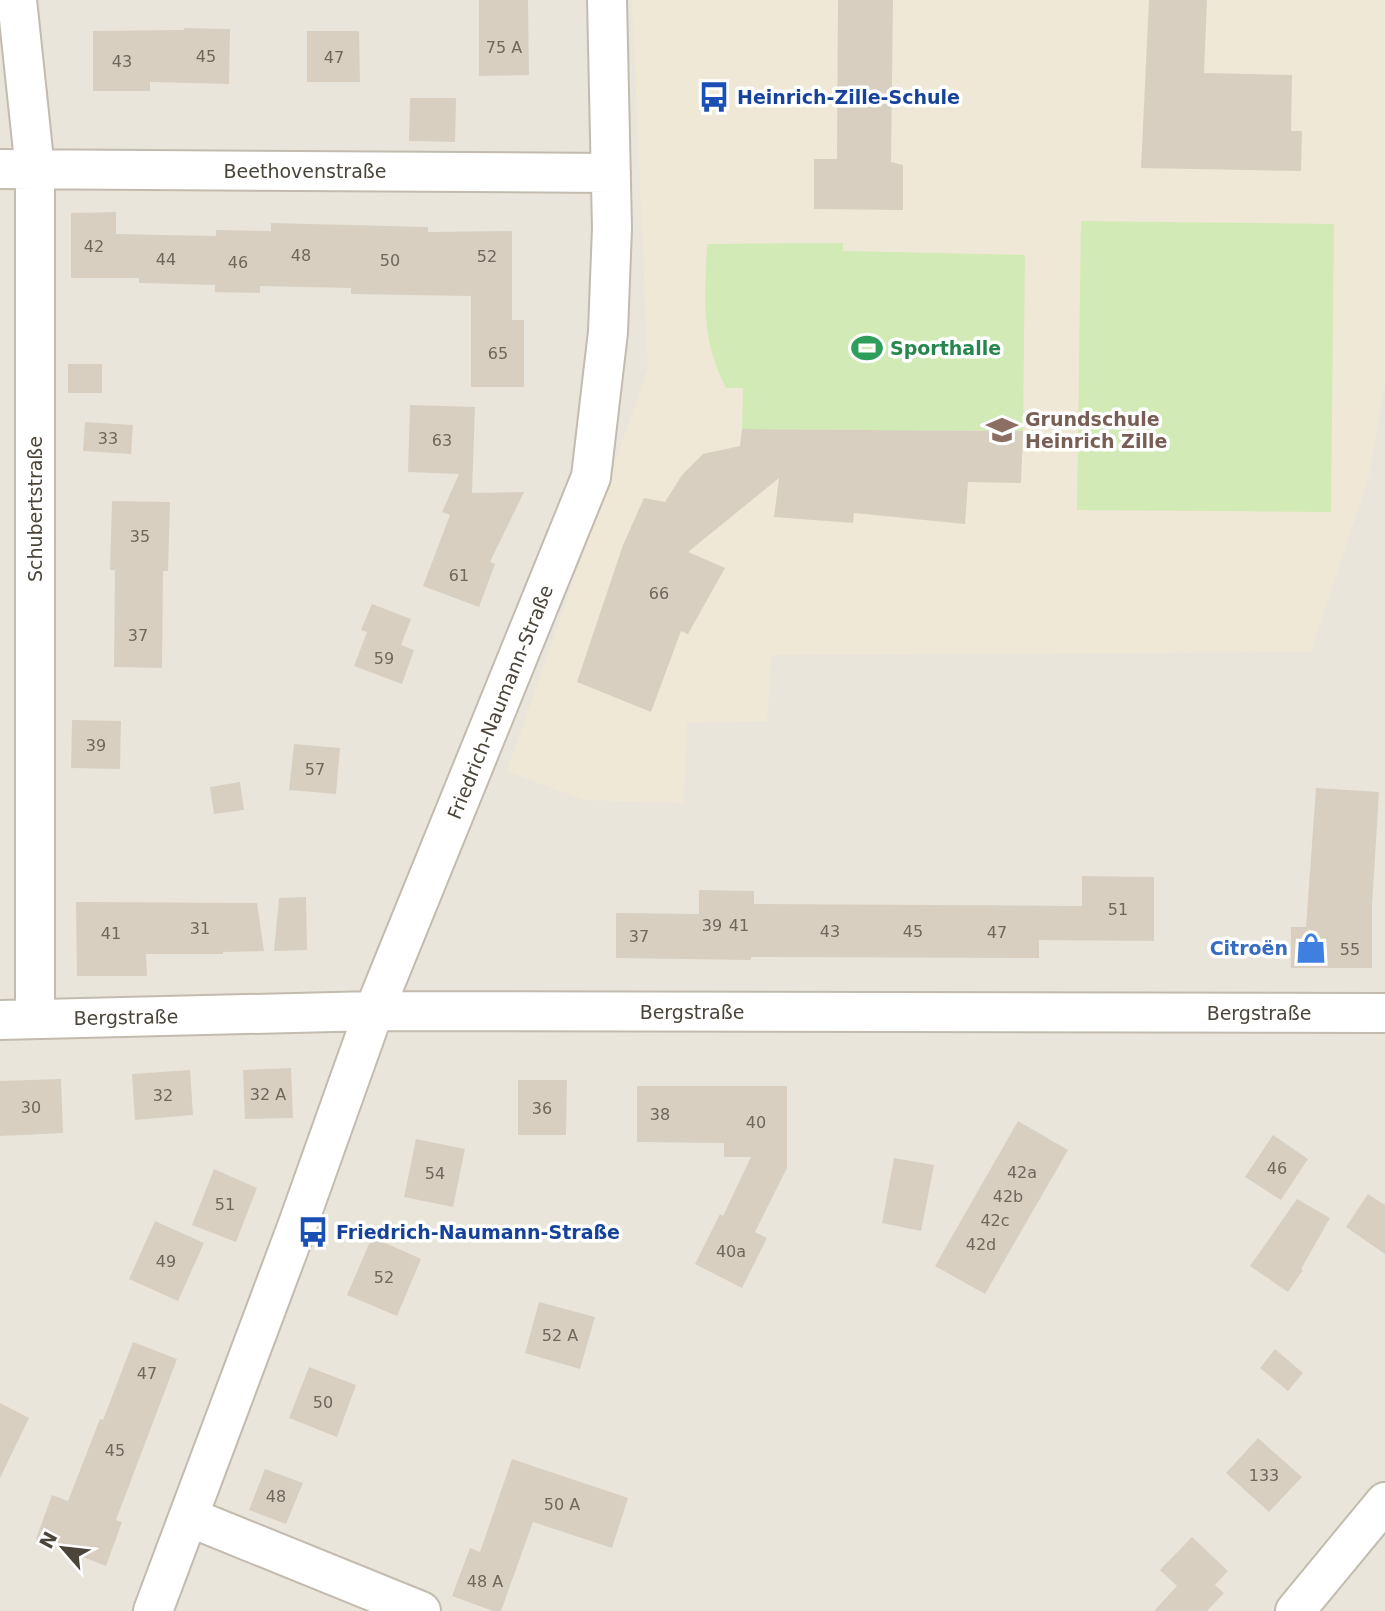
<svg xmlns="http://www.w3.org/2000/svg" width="1385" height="1611" font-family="'DejaVu Sans',sans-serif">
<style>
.residential{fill:#eae5da}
.education{fill:#efe8d6}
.green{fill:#d2eab5}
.building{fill:#d8cfc1}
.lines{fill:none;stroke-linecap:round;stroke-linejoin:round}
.minor-casing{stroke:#c2bbae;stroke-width:42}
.minor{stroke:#fff;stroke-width:38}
.labels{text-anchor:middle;stroke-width:7;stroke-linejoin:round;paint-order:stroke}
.number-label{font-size:16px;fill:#6e675b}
.transit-label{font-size:19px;font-weight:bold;fill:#164399;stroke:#fff;text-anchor:start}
.street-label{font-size:19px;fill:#4b4439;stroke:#fff}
.leisure-label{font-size:19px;font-weight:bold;fill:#27864d;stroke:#fff;text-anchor:start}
.education-label{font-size:19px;font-weight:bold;fill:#785e54;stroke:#fff;text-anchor:start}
.shop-label{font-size:19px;font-weight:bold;fill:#366cbe;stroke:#fff;text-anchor:end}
</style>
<rect width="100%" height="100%" fill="#f6f3ec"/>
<!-- residential -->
<path class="residential" d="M0,0h1385v1611h-1385z"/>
<!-- education -->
<path class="education" d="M632,0h753v381l-17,99 -57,172 -540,3 -4,66 -80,2 -3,80 -100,-3 -77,-29 141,-403z"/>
<!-- green -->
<path class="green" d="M1081,221l253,3 -3,288 -254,-2z
M843,243v8l182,4 -2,176 -281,-2 1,-41h-17c-26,-51 -21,-89 -19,-144z"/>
<!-- building -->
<path class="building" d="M479,0h49l1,75 -50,1z
M838,0h55l-2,162 12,3v45l-89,-1v-50h23z
M1149,0h58l-3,73 88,2 -1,56h11l-1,40 -160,-3z
M184,28l46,1 -1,55 -79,-2v9h-57v-60l91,-1z
M307,31h52l1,51h-53z
M410,98h46l-1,44 -46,-1z
M116,212v22l100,2v-6l55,1v-8l157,4v5l84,-1v89h12v67h-53v-91l-120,-2v-6l-91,-2v7l-45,-1v-7l-76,-2v-5h-68v-65z
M68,364h34v29h-34z
M410,405l65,2 -3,86 52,-1 -34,70 5,2 -16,43 -56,-21 27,-71 -8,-3 17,-38 -51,-2z
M85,422l48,3 -2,29 -48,-3z
M742,429l281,2 -2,52 -53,-1 -3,42 -111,-11 -1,10 -79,-6 5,-39 -91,74 37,16 -37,66 -7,-3 -30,81 -74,-30 46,-137 21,-47 21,4 17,-27 21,-21 37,-8z
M112,501l58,1 -2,69h-5l-1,97 -48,-1 1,-97h-5z
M372,604l39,15 -10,26 13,5 -12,34 -48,-18 13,-34 -6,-2z
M72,720l49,1 -1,48 -49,-1z
M294,744l46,4 -4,46 -47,-4z
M240,782l4,28 -30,4 -4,-27z
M1316,788l63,4 -7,113v63h-81v-41h15z
M1082,876l72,1v64l-115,-1v18l-288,-1v3l-135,-2v-45l83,1v-24l55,1v13l328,2z
M306,897l1,53 -33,1 5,-53z
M76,902l181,1 7,48 -41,1v2h-77l1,22h-70z
M291,1068l2,50 -48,1 -2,-49z
M190,1070l3,45 -58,5 -3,-46z
M61,1079l2,54 -63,3v-55z
M518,1080h49l-1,55h-48z
M637,1086h150v82l-32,64 12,6 -25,50 -47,-24 25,-50 3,2 28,-59h-27v-14l-87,-1z
M1018,1121l50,29 -83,144 -50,-28z
M1273,1135l35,24 -27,41 -36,-23z
M416,1139l49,10 -12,58 -49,-10z
M894,1158l40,7 -13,66 -39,-8z
M214,1169l43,19 -21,54 -44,-17z
M1368,1194l17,11v49l-39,-27z
M1297,1199l33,19 -29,51 2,1 -15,22 -38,-26z
M155,1221l49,22 -26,58 -49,-22z
M372,1237l49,22 -24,57 -50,-21z
M539,1302l56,15 -15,52 -55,-16z
M133,1342l44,17 -61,161 6,2 -16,44 -70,-27 16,-44 16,6 32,-82 3,1z
M1275,1349l28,24 -15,18 -28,-23z
M309,1367l47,18 -19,52 -48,-19z
M0,1403l29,15 -29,60z
M1258,1438l44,39 -33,35 -43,-39z
M512,1459l116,39 -16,50 -79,-26 -32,89h-8l-41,-15 18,-48 10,4z
M265,1469l38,14 -17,41 -37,-14z
M1192,1537l36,34 -13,14 9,8 -17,18h-53l23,-25 -17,-16z"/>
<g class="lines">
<defs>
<path id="minor" d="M17,0l18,170v849
M0,169l611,4
M0,1020l374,-9 1011,2
M189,1517l232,94
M153,1611l145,-387 76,-213 217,-534 17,-145 4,-104 -5,-228
M1295,1611l90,-109"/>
</defs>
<!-- minor casing -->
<use href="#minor" class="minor-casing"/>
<!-- minor -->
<use href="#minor" class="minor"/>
</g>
<!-- icons -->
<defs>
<symbol id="bus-bare" viewBox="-9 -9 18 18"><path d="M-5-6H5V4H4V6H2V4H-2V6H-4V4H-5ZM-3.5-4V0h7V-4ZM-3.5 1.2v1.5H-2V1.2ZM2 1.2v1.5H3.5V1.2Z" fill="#1a4fb4" stroke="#fff" stroke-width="2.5" paint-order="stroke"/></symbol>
<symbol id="stadium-bare" viewBox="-9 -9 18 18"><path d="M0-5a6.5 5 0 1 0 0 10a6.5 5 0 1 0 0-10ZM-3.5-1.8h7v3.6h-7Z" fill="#2e9e5b" stroke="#fff" stroke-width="2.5" paint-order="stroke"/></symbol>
<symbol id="school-bare" viewBox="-9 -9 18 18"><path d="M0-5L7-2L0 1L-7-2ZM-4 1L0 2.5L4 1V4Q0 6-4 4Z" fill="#8d6e63" stroke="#fff" stroke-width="2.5" paint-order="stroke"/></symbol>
<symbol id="shop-bare" viewBox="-9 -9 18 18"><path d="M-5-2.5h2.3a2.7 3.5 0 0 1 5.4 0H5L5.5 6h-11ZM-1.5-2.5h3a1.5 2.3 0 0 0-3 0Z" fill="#3f7fe0" stroke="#fff" stroke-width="2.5" paint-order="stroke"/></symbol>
</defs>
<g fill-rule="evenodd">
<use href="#bus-bare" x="692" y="75" width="44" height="44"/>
<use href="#stadium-bare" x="845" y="326" width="44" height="44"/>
<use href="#school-bare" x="980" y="408" width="44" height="44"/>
<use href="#shop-bare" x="1289" y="926" width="44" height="44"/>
<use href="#bus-bare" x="291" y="1210" width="44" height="44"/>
</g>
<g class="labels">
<!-- number labels -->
<g class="number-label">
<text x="504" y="53">75 A</text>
<text x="206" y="62">45</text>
<text x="334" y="63">47</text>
<text x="122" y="67">43</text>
<text x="94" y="252">42</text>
<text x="301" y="261">48</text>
<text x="487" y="262">52</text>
<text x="166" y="265">44</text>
<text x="390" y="266">50</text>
<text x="238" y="268">46</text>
<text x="498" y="359">65</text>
<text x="108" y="444">33</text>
<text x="442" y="446">63</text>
<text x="140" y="542">35</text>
<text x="459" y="581">61</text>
<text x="659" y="599">66</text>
<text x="138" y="641">37</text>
<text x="384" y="664">59</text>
<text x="96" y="751">39</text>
<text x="315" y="775">57</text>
<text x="1118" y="915">51</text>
<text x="712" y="931">39</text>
<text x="739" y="931">41</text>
<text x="200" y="934">31</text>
<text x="830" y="937">43</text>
<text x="913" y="937">45</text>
<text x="997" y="938">47</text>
<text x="111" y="939">41</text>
<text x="639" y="942">37</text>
<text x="1350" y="955">55</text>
<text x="268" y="1100">32 A</text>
<text x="163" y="1101">32</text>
<text x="31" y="1113">30</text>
<text x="542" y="1114">36</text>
<text x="660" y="1120">38</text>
<text x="756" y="1128">40</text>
<text x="1277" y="1174">46</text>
<text x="1022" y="1178">42a</text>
<text x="435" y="1179">54</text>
<text x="1008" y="1202">42b</text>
<text x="225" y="1210">51</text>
<text x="995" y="1226">42c</text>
<text x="981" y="1250">42d</text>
<text x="731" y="1257">40a</text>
<text x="166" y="1267">49</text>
<text x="384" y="1283">52</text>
<text x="560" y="1341">52 A</text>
<text x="147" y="1379">47</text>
<text x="323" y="1408">50</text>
<text x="115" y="1456">45</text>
<text x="1264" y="1481">133</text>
<text x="276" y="1502">48</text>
<text x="562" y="1510">50 A</text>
<text x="485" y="1587">48 A</text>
</g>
<!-- transit labels -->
<g class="transit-label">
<text x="737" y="104">Heinrich-Zille-Schule</text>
<text x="336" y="1239">Friedrich-Naumann-Straße</text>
</g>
<!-- street labels -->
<g class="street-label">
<text x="305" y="178">Beethovenstraße</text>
<text transform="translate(35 509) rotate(-90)" y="7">Schubertstraße</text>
<text transform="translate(500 702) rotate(-68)" y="7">Friedrich-Naumann-Straße</text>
<text x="692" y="1019">Bergstraße</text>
<text x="1259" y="1020">Bergstraße</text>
<text transform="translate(126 1017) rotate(-1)" y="7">Bergstraße</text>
</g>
<!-- leisure labels -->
<g class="leisure-label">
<text x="890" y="355">Sporthalle</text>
</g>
<!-- education labels -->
<g class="education-label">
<text x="1025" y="426">Grundschule<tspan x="1025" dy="22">Heinrich Zille</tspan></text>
</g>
<!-- shop labels -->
<g class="shop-label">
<text x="1288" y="955">Citroën</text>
</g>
</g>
<!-- north arrow -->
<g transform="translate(63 1548) rotate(298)" stroke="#ffffff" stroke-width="5" paint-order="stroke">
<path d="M0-5L12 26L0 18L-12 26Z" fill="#4b4439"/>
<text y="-10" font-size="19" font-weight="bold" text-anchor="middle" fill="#4b4439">N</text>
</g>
</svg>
